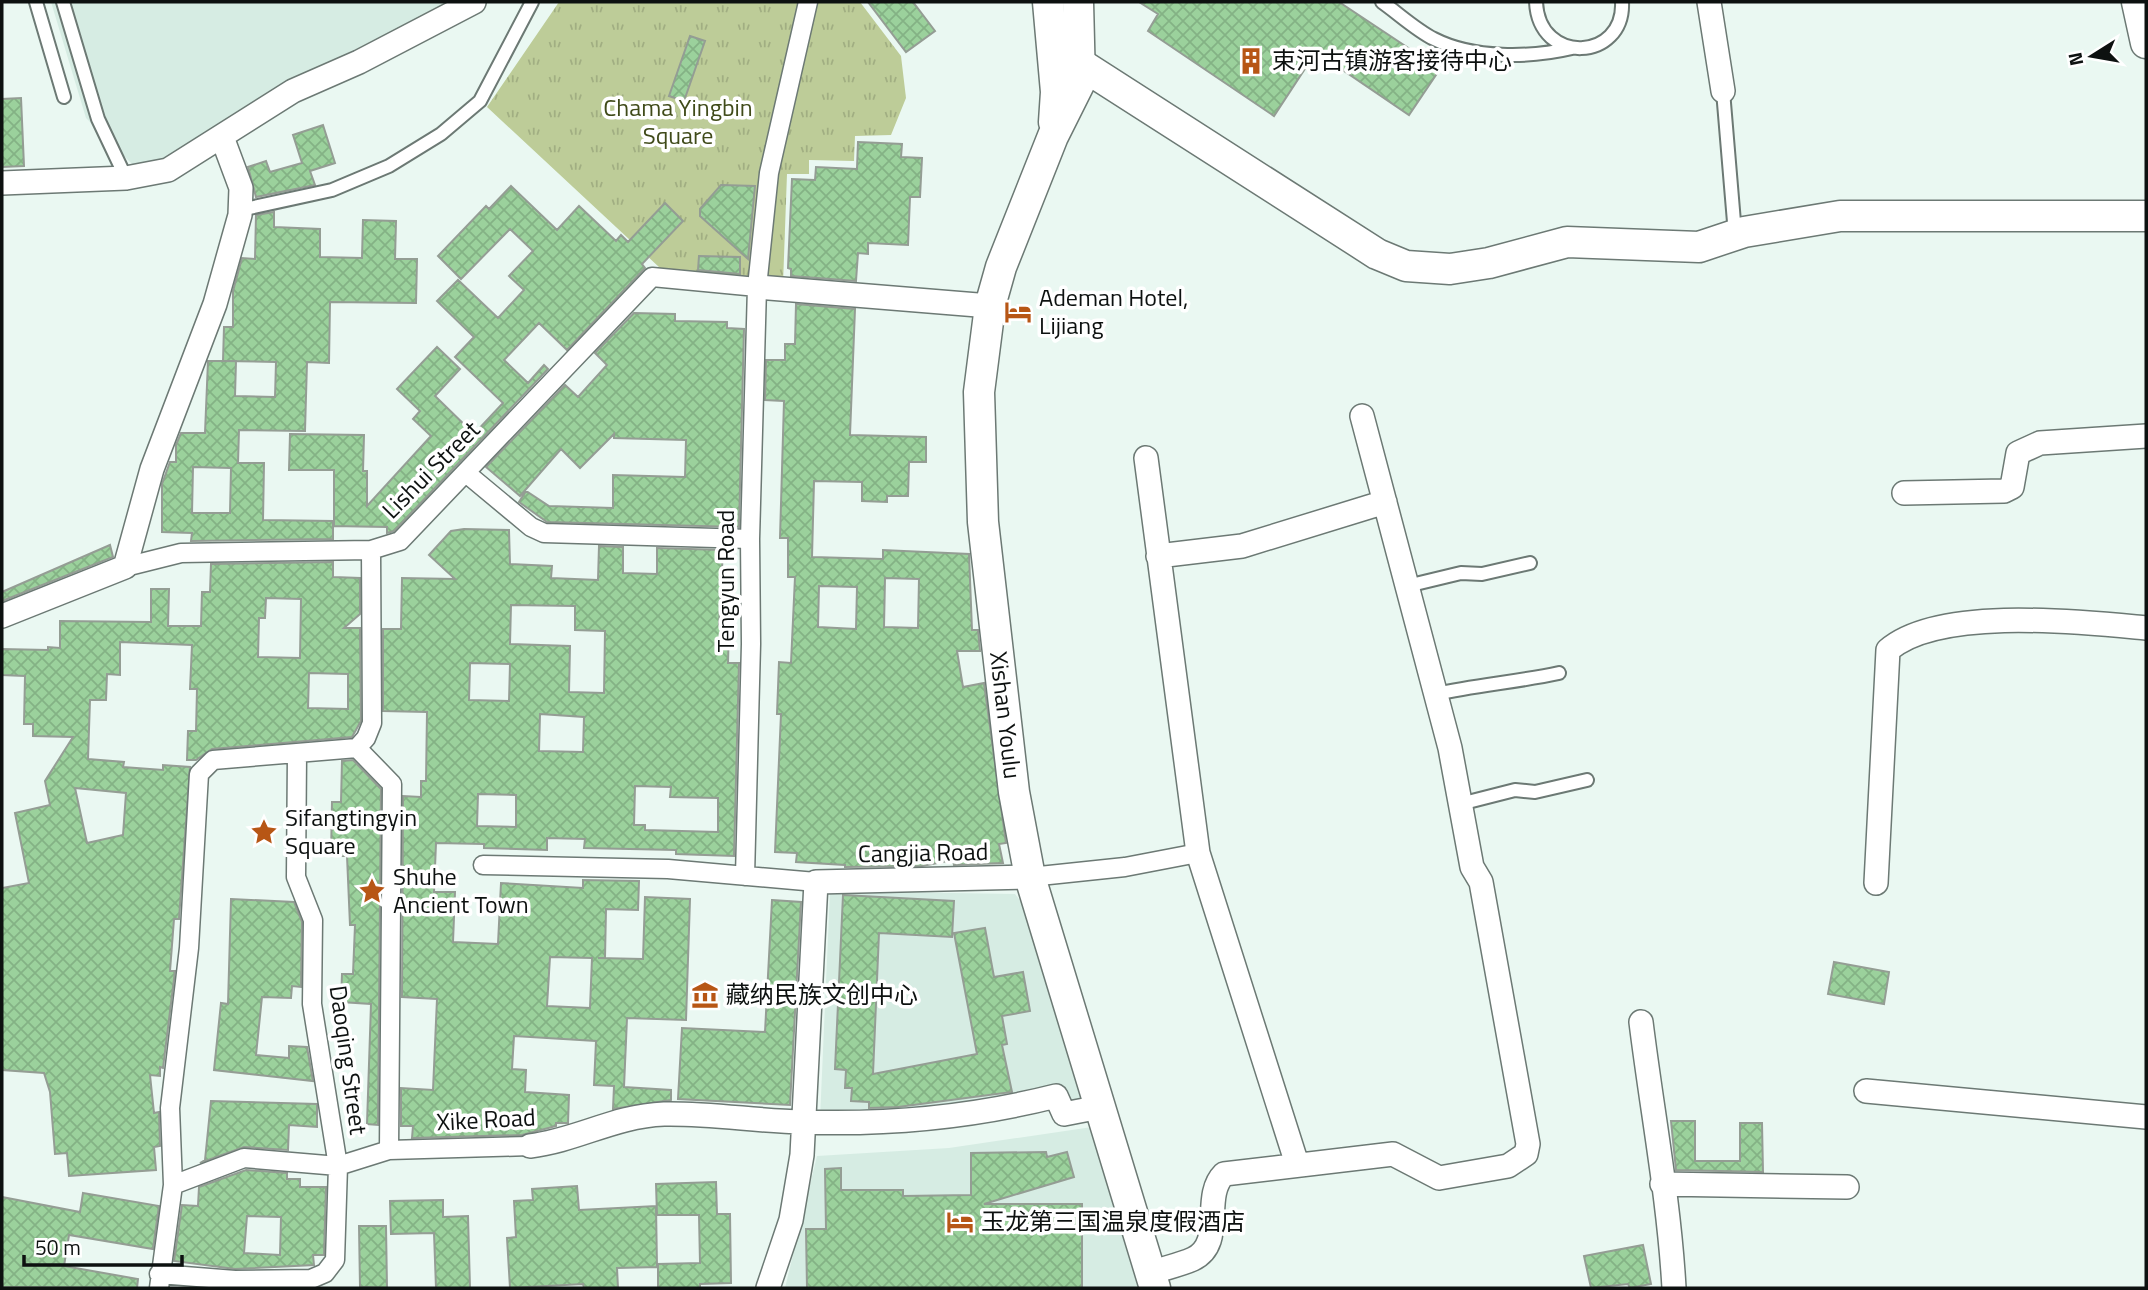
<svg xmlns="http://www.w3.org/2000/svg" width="2148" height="1290" font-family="'Titillium Web','Noto Sans SC',sans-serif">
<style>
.built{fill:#d6ece3}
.grass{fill:url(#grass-tufts)}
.building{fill:url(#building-cross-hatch);stroke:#949d94;stroke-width:2;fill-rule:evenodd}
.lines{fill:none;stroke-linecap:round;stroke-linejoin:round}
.service-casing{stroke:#6c7974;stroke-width:16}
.pedestrian-casing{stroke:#6c7974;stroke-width:21}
.minor-casing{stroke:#6c7974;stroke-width:26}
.tertiary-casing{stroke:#6c7974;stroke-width:33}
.service{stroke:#fff;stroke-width:12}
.pedestrian{stroke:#fff;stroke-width:18}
.minor{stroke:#fff;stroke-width:23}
.tertiary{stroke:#fff;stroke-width:30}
.labels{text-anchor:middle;stroke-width:7;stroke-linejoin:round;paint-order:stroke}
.poi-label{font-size:24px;fill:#0d1110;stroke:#fff;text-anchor:start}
.park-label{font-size:24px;fill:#404b1a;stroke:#fff}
.street-label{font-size:24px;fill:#0d1110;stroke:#fff}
</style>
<defs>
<pattern id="grass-tufts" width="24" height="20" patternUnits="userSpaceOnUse" patternTransform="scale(1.75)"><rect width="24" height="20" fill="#bdcc98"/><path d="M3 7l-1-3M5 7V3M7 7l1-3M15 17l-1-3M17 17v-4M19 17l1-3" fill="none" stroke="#a1ae82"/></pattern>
<pattern id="building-cross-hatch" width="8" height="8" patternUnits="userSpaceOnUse" patternTransform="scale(1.75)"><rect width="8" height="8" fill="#9bd19c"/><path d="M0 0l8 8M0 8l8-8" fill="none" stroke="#84b285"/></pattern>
</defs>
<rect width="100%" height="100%" fill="#eaf8f2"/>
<!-- built -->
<path class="built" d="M51,2h394l1,2 -156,78 -113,76 -43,8 -48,-48z
M830,891l185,3 26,34 43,174 -127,25 -112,2 -25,-10z
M1092,1127l46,161h-353l32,-132 132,-8z"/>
<!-- grass -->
<path class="grass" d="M559,2h301l41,54 5,42 -15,37 -36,1 -1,25 -45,-1v14h-22l-4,110 -109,-3 -187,-174z"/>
<!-- building -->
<path class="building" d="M868,2h45l22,29 -29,21z
M1139,2h200l101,67 -31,46 -93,-63 -42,64 -126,-85 10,-17z
M690,36l15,5 -21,60 -15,-5z
M21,98l3,68 -22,1v-68z
M323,125l12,38 -25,8 5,14 -59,12 -8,-30 18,-6 4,11 32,-9 -9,-28z
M858,142l44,2 -1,13 21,1 -2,39h-10l-2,48 -40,-2v11l-10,-1 -2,28 -65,-5v-7l-3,-1 4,-89 23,1 1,-13 41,2z
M721,185l34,1 -7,73 -48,-43v-7z
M511,186l46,44 22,-24 37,35 5,-6 7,7 37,-39 18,18 -41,43 3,4 -78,82 -28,-27 -35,37 24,23 16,-18 4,4 -154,162 -7,2v-6l-53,-1v-56h-45l1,-36 74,1 -1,36h4v35l64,-70 -18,-17 7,-8 -23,-22 40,-42 23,22 -25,27 39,38 29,-31 -48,-46 19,-20 -37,-36 21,-21 40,38 26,-28 -15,-14 24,-25 -23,-22 -49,50 -23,-23 48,-50 3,3z
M274,212v15l46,2v28l42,1 1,-38 33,1 -1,38h22l-1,44 -86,-1 -1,61 -22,-1 -2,69 -66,-1 -1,33h26l-1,57 70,1v18l-142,2 1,-8 -30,-1v-48l8,-22h6v-17l5,-12h24l3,-72h28l-1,35 40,1 1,-35 -53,-1 1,-34h9v-36l9,-33 13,1 1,-44zM193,467l38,1 -1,45h-38z
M699,256l41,1v17l-42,-4z
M796,304l59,5 -5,126 76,2v25h-17l-1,34h-21v6l-25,-1v-19l-48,-1 -2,76 71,2v-9l86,4 3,76h6l2,21h-23l6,36 21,-4 22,160 -7,1 4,19 -49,2 -1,-5 -31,6 -77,1v-2l-49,-3 1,-9 -22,-1 6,-138h-4l2,-52 12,1 4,-86h-7v-39h-8l4,-137 -19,-1 1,-40h19v-16h10zM885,578l34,1 -1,49 -34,-1zM819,586l38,1 -1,42 -38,-2z
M634,313l41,1v7l52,1v6l17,1 -5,198 -192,-5 -28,-20 7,-11 23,15 64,2v-33l72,2 1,-37 -72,-2v-4l-34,34 -19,-19 -41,47 -34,-29 79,-82 13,12 29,-32 -12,-12z
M464,529l45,1 1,34 42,2 -1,12 47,2 1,-34 24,1v26l34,1v-26l66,2 -4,75 10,1 -1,37h11l-5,193 -58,-2v-4l-92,-2 1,-9 -38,-1v12l-63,-2v-4l-48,-1 -2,49h21l-2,50 45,2 3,-61 82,5v-8l56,1 -1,29 -32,-1 -1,49h-7l45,1 2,-62 45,2 -4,121 -59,-2 -3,69 47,3v10l-58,9 1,-23 -20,-1 2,-44 -82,-5 -2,33 14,1 -1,22 44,3 -1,28h-12v3l-34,9 -110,3 1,-12h-12v-38l32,2 4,-91 -35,-2 1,-201 18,1v-16h5l1,-69 -44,-1v-82h18l1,-51 53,1 -26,-24 22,-24zM511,605l64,1v24l30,1 -1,62 -35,-1 1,-46 -60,-2zM470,663l40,1 -1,37 -40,-1zM540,714l44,3 -1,35 -44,-1zM635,786l36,1 -1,10 48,1v34l-73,-2v-5h-11zM478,794l38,1v32l-39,-1zM550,957l42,1 -2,50 -43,-2z
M110,545l3,12 -111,44v-9z
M333,562v15l27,1v36l-16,14h16l1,93 -9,16 -140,12 -16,11h-9l1,-29h8l1,-42h-7l2,-44 -72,-3v33l-13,-1 -1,26h-16l-2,59 36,3 -1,5 40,3v-5l27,2 -11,152h-5l-4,52h5l-12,97 -3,-1v9l-10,-1 4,38 5,-1 1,34 -6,1 2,23 -87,6 -2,-23 -12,1 -5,-62 -6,-19 -42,-3v-182l27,-5 -14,-70 35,-8 -5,-24 28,-44 -40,-1v-12h-9l1,-48 -23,-1v-26l46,1v-3l12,1v-27l91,1v-33h18l-1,37h33l1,-34h8l1,-28zM266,598l35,1 -1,59 -42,-1 1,-39h6zM309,673l39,1v35l-40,-1zM75,788l51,5 -3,42 -36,8z
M353,760l28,29 -3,336 -11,-1 4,-120 -30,-2 1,-28h11l2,-49h-5l-3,-69h-16l1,-54h9l1,-41z
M843,895l111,6 -2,36 -73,-4 -6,141 104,-20 -23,-121 31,-5 9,49 29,-5 7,39 -28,5 5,28 -5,1 10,47 -114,15 -29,1v-6l-18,-1 1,-13h-7l1,-18 -11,-1z
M231,899l63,3 8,20 -1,65 -9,-1 -1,12 -29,-1 -6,58 33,3v-12l18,1 6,34 -99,-11 7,-67 7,1z
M772,900l29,2 -11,203 -112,-6 4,-71 83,4z
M1834,962l55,10 -5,32 -56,-10z
M211,1101l106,3v23l-28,-2 -1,25 -44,-3 -44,16 5,-3z
M1671,1121h24v40h45v-38h22l1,49 -87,-2z
M1046,1152l1,5 20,-5 7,25 -90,27h98v84h-275l-1,-59h20l-1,-60 16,-1v22h62v6l68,-1v-42z
M246,1170l41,3v6h13v8h26l-2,68h-11l1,10 -79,4 -61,-8 8,-56 16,1 1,-19zM247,1216l34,1 -1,38 -36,-2z
M716,1182l1,32h13l1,69 -31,1v4h-42v-24l42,-1 -1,-48h-42l-1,-31z
M577,1186l2,24 77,-4 1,61 -40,1 1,20h-34l-1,-4 -73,4 -3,-50 9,-1 -2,-36 19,-1 -1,-11z
M83,1193l76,13 -6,43 -84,-14 -5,31 74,13 -1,9 -135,-1v-90l78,15z
M443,1200v17l25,-1 2,72h-34l-2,-55 -43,1 -1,-33z
M359,1226h27l1,62 -27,-1z
M1643,1245l8,39 -21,4 -2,-4 -37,4 -7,-32z"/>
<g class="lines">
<defs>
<path id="service" d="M36,2l28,95
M63,2l35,117 28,59
M1382,2c17,12 34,28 52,37 39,20 96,19 138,9
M1536,2c3,64 89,59 86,0
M1723,91l12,143
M240,210l92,-20 57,-24 52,-32 39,-33 52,-99
M1407,586l54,-13 21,1 48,-11
M1436,694c41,-9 81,-12 123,-21
M1460,804l55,-14 20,2 52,-12"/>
<path id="pedestrian" d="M466,473l65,54 13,6 206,6
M125,567l56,-14 190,-3 29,-9 252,-264 105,10
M357,748l35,36 -3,366
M483,865l185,4 148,13
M745,876l6,-232 -1,-105 7,-252 12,-114 39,-171
M1030,877l95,-10 73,-14
M173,1185l71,-27 94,8 51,-16 141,-4
M159,1274l76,6 76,-1 14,-6 10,-13 3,-94 -26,-162 1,-84 -17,-43 1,-123
M159,1288l14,-103 -3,-77 19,-160 10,-174 14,-14 144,-12 9,-10 6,-15 -1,-173"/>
<path id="minor" d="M1709,2l14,89
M2,183l124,-5 42,-8 125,-79 66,-29 115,-60
M757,287l233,19
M1146,458l52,395 99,311
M1904,493l100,-2 8,-4 6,-34 22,-10 106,-7
M1158,556l84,-10 143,-44
M2,616l123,-49 27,-98 63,-165 25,-89 1,-27 -19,-51
M1876,883l12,-233c51,-44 193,-28 258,-22
M1641,1022c11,89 28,177 33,266
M1866,1091l280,26
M530,1146c48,-6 84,-30 134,-32 46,-1 92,7 138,8 87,3 171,-5 254,-26l8,18 36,-7
M1662,1184l185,3
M1150,1273c14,-5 30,-8 43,-14 33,-16 8,-62 31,-85l169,-20 46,24 69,-12 18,-12 2,-10 -47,-262 -9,-15 -22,-119 -88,-332
M768,1288l23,-68 11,-65 14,-273 214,-5"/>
<g id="tertiary">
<path d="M1048,2l8,90 -2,30"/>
<path id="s1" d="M1078,2l2,80 -27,54 -52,131 -11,39 -11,86 4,130 31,270 16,85 125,411"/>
<path d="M2137,2l9,41"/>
<path d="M1082,65l295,189 29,12 44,3 39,-6 78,-21 132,5 45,-15 96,-16h306"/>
</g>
</defs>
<!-- service casing -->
<use href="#service" class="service-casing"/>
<!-- pedestrian casing -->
<use href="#pedestrian" class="pedestrian-casing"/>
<!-- minor casing -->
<use href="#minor" class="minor-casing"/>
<!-- tertiary casing -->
<use href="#tertiary" class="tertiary-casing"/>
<!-- service -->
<use href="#service" class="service"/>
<!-- pedestrian -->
<use href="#pedestrian" class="pedestrian"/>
<!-- minor -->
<use href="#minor" class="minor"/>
<!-- tertiary -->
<use href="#tertiary" class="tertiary"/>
</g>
<!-- icons -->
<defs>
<symbol id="building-bare" viewBox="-9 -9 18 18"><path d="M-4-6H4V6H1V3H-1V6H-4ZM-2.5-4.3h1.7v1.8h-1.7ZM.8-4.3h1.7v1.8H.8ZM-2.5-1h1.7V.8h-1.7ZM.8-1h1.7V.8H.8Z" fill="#b75615" stroke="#fff" stroke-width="2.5" paint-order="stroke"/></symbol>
<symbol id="hotel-bare" viewBox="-9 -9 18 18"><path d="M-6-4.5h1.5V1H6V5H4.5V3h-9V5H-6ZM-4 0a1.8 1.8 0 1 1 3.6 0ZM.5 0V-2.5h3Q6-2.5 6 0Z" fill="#b75615" stroke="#fff" stroke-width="2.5" paint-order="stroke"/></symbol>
<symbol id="sight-bare" viewBox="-9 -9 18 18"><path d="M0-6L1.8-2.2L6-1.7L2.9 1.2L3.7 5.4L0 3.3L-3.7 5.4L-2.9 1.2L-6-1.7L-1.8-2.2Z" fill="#b75615" stroke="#fff" stroke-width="2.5" paint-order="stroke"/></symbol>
<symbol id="museum-bare" viewBox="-9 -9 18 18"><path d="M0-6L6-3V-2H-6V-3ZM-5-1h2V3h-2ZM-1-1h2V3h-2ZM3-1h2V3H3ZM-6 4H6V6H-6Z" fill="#b75615" stroke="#fff" stroke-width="2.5" paint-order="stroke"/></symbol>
</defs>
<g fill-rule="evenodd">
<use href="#building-bare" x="1232" y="42" width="38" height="38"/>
<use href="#hotel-bare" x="999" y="293" width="38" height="38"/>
<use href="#sight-bare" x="245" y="813" width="38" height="38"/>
<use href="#sight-bare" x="353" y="872" width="38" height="38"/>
<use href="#museum-bare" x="686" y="976" width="38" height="38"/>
<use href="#hotel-bare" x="941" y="1203" width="38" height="38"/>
</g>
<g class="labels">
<!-- poi labels -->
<g class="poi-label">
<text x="1272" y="69">束河古镇游客接待中心</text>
<text x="1039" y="306">Ademan Hotel,<tspan x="1039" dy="28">Lijiang</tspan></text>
<text x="285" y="826">Sifangtingyin<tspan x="285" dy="28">Square</tspan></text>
<text x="393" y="885">Shuhe<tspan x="393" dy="28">Ancient Town</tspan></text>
<text x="726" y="1003">藏纳民族文创中心</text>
<text x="981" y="1230">玉龙第三国温泉度假酒店</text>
</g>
<!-- park labels -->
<g class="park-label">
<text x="678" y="116">Chama Yingbin<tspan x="678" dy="28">Square</tspan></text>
</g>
<!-- street labels -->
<g class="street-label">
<text transform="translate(431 470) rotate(-45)" y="8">Lishui Street</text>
<text transform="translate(726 581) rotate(-90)" y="8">Tengyun Road</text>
<text dy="8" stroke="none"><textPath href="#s1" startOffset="733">Xishan Youlu</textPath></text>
<text transform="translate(923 853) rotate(-1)" y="8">Cangjia Road</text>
<text transform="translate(348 1060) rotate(82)" y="8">Daoqing Street</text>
<text transform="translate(486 1120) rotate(-3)" y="8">Xike Road</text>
</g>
</g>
<!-- border -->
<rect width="2148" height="1290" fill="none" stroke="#0d1110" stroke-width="7"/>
<!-- north arrow -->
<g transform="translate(2092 56) rotate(259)" stroke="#ffffff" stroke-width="5" paint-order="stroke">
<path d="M0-5L12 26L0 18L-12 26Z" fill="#0d1110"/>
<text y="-10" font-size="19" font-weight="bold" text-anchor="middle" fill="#0d1110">N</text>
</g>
<!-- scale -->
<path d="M24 1255v10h158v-10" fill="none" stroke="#0d1110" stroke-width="3.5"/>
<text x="35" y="1255" font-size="21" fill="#0d1110" stroke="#ffffff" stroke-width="5" paint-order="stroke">50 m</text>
</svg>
